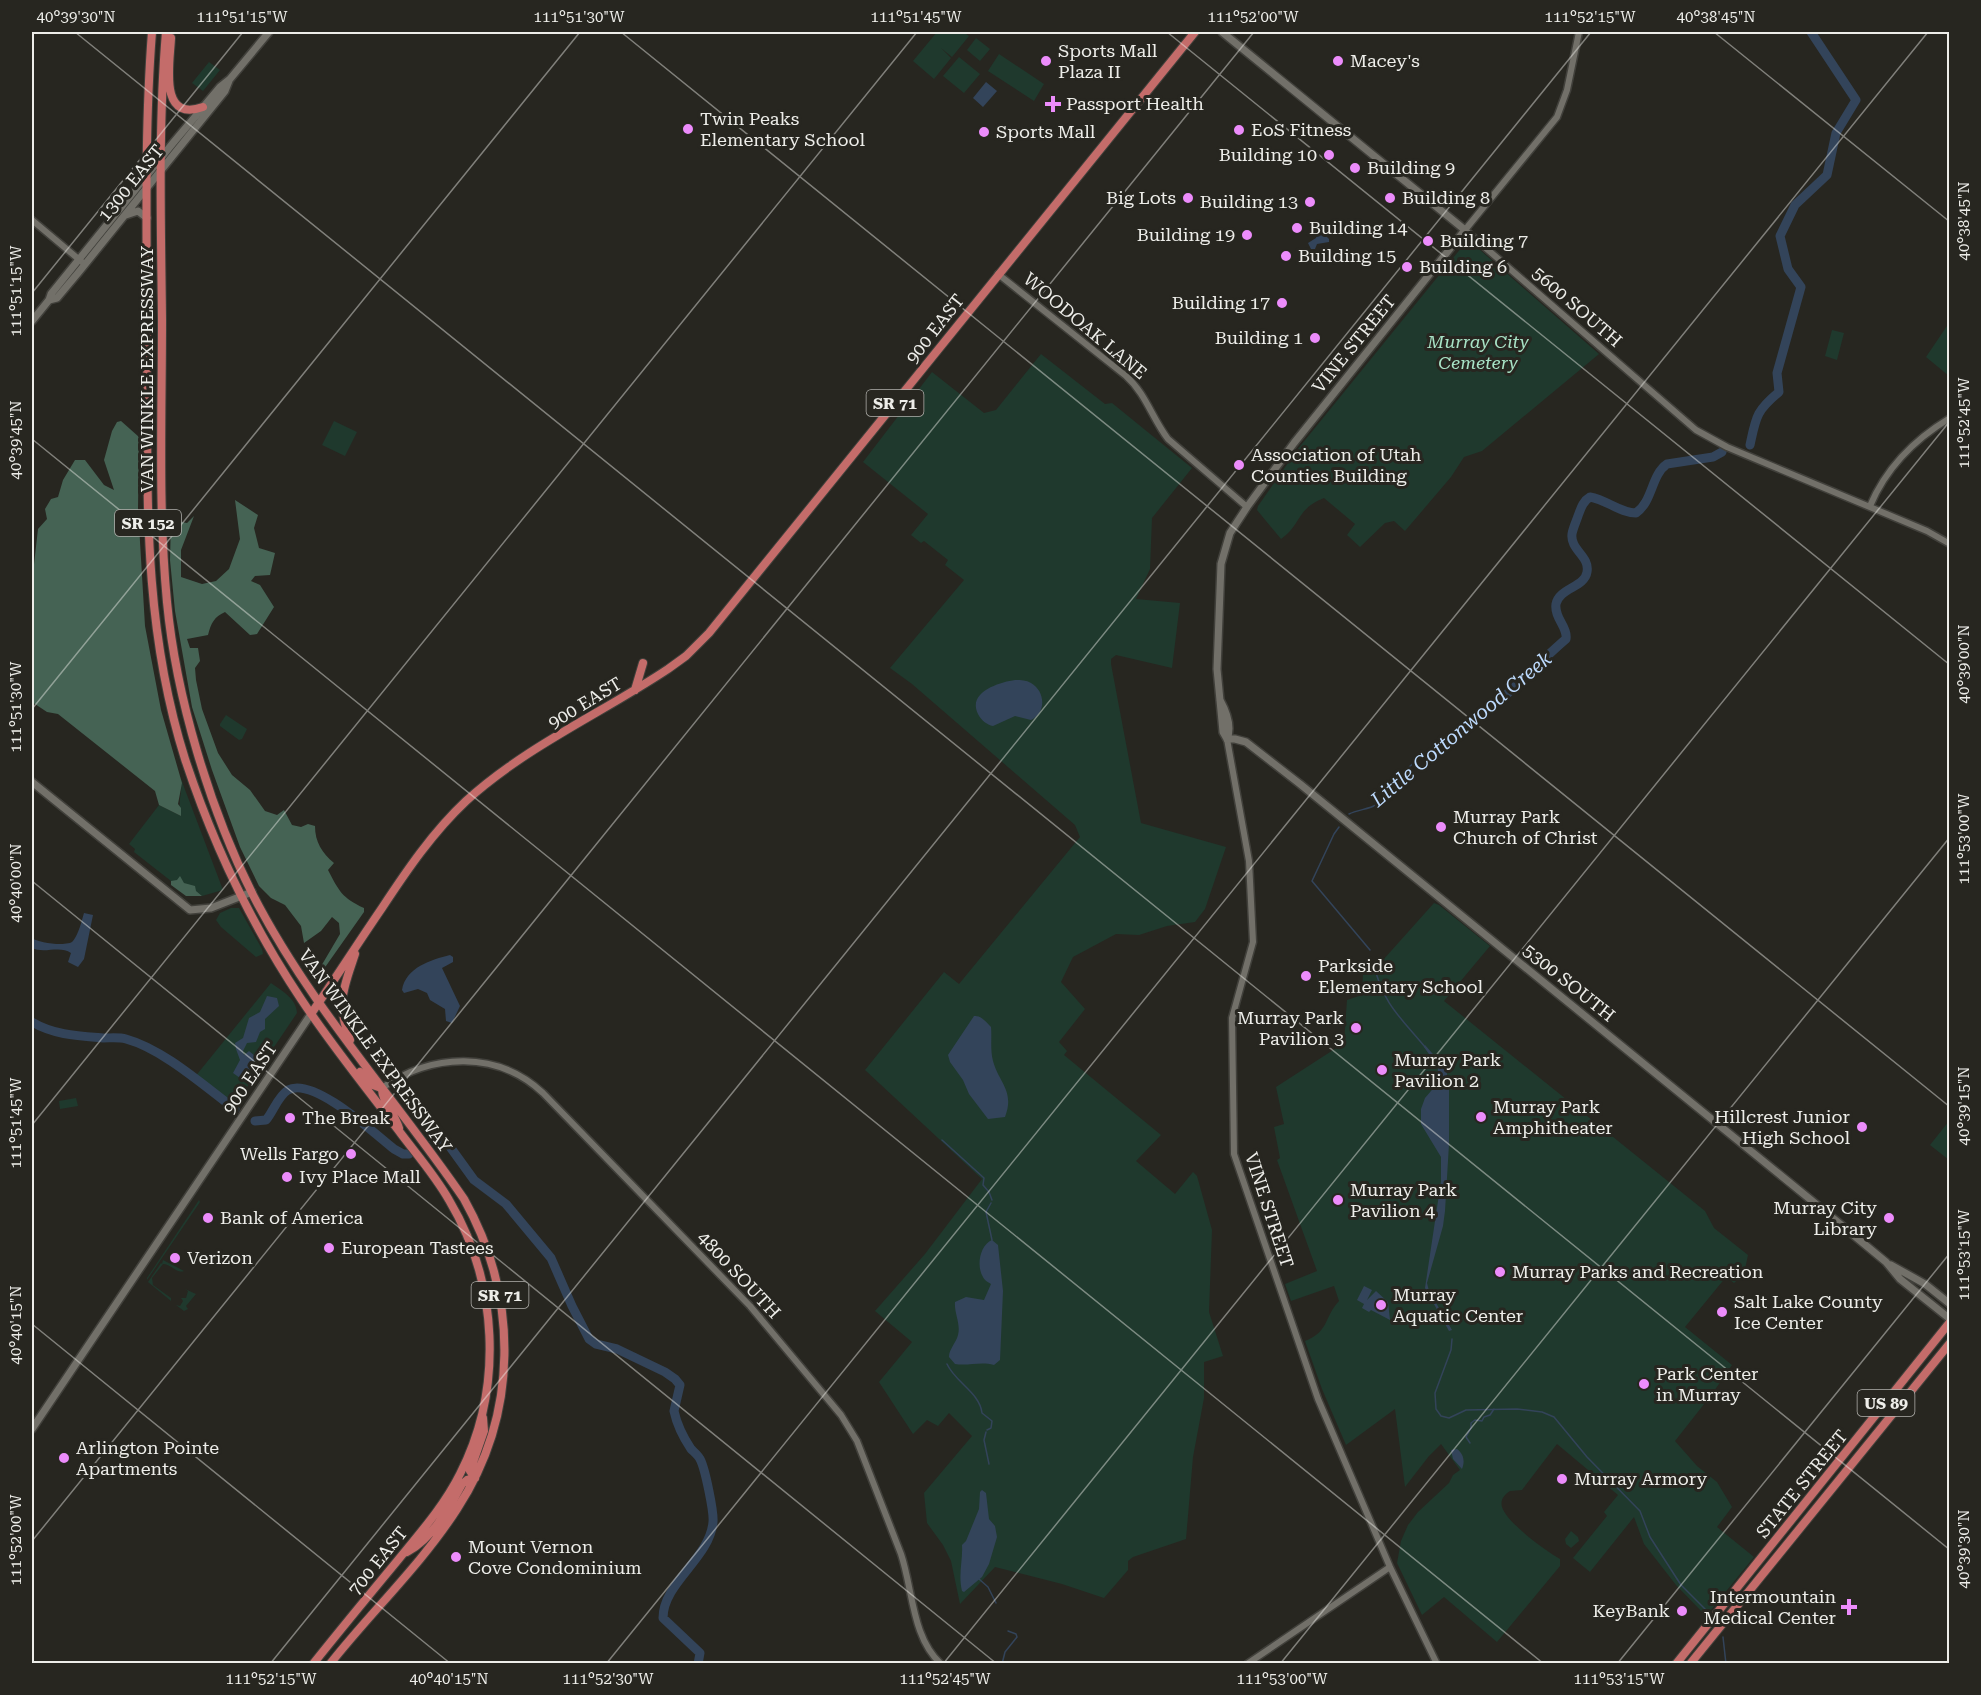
<svg xmlns="http://www.w3.org/2000/svg" width="1981" height="1695" font-family="'Roboto Serif',serif">
<style>
.green{fill:#1f392d}
.forest{fill:#456354}
.water{fill:#33445a}
.lines{fill:none;stroke-linecap:round;stroke-linejoin:round}
.stream{stroke:#33445a;stroke-width:1.5}
.river{stroke:#33445a;stroke-width:9}
.tertiary-casing{stroke:#41403b;stroke-width:9}
.secondary-casing{stroke:#41403b;stroke-width:10}
.primary-casing{stroke:#41403b;stroke-width:10}
.tertiary{stroke:#727069;stroke-width:6}
.secondary{stroke:#727069;stroke-width:7}
.primary{stroke:#c46c6a;stroke-width:8}
.ticks{fill:none;stroke:#edede9;stroke-width:1.5;stroke-opacity:0.45}
.poi-dot{fill:#ec8cfb;stroke:#272620;stroke-width:2}
.labels{text-anchor:middle;stroke-width:6;stroke-linejoin:round;paint-order:stroke}
.shield{fill:#272620;stroke:#b2b1ad;stroke-width:1.5}
.shield-label{font-size:16px;font-weight:bold;fill:#edede9}
.poi-label{font-size:18px;fill:#edede9;stroke:#272620;text-anchor:start}
.street-label{font-size:18px;fill:#edede9;stroke:#272620}
.park-label{font-size:18px;font-style:italic;fill:#a8e3c6;stroke:#272620}
.water-label{font-size:20px;font-style:italic;fill:#bddafd;stroke:#272620}
.neatline{fill:none;stroke:#edede9;stroke-width:2}
.ticks-label{font-size:15px;text-anchor:middle;fill:#edede9}
</style>
<rect width="100%" height="100%" fill="#272620"/>
<!-- green -->
<path class="green" d="M937,32h26l6,4 -17,21 -11,-9 10,10 -17,21 -21,-18z
M976,38l14,11 -10,12 -13,-11z
M999,54l45,30 -10,17 -46,-30z
M959,57l21,17 -16,19 -21,-17z
M209,62l11,8 -17,21 -11,-8z
M1466,242l6,1 127,111 -117,97 -18,6 -13,20 -46,54 -11,-10 -9,2 -25,24 -13,-12 8,-11 -31,-26c-28,11 -22,26 -43,41l-24,-29 1,-4 39,-56z
M1949,323v53l-23,-19z
M1832,330l12,3 -7,27 -12,-4z
M1041,354l64,50 7,-1 80,65 -40,50 -2,51 -14,30 44,4 -8,65 -56,-13 -5,4v5l30,159 85,24 -21,62 -10,13 -28,4 -28,9 -23,-1 -43,23 -12,25 24,27 -26,33 8,9 -3,4 97,80 -25,26 39,33 18,-22 4,4 15,54 -3,82 14,44 -19,6v36l-11,59 -7,82 -53,18 -5,4v9l-24,28 -42,-14 -67,-17 -35,37 -9,-43 -8,-16 -16,-22 -3,-30 48,-57 -23,-23 -11,13 -11,-6 -14,14 -34,-52 33,-40 -37,-31 50,-57 57,-75 -117,-109 79,-98 15,12 121,-147 -5,-12 -163,-141 -22,-16 74,-88 -19,-15 3,-5 -24,-19 -3,2 -10,-8 17,-21 -65,-52 69,-90 52,41 12,-3z
M334,421l23,11 -12,24 -23,-11z
M226,715l21,14 -5,10 -3,1 -19,-14v-2z
M181,779l42,111 -21,6 -18,-13 -13,-2 -37,-29 1,-3 -6,-5 30,-39 22,11c-4,-16 2,-23 0,-37z
M1434,903l5,2 51,41 -46,55 261,210 9,17 34,27 -4,19 -10,9 -8,-6 -41,50 47,38 -20,29 -37,47 22,25 20,16 15,25 -15,20 37,30 -48,59 -30,-31 -32,-41 -10,-27 -44,55 -17,-14 34,-42 -3,-4 14,-17 -61,-51 -35,46 -12,1c-6,4 -10,9 -8,16 5,16 44,44 58,52v7l-63,76 -53,-45 -22,18 -25,-52 4,-22 7,-16 10,-13 31,-29 4,-8 7,-5 -19,-26 -12,12 -24,31 -10,-78 -49,36 -24,-56 -17,-48c24,-9 19,-24 34,-40l-5,-15 -43,15 -6,-17 32,-13 -40,-111 3,-2 -6,-31 10,-3 -8,-37 68,-44 3,-43 15,-5 1,-22 20,-13z
M231,908h8l23,41 1,5 -7,3 -35,-30 -5,-7 4,-7z
M271,983c11,8 25,15 26,30l-64,95 -39,-30z
M76,1098l2,8 -18,3 -1,-8z
M1949,1121v39l-19,-15z
M199,1200l1,2 -53,78v-2z
M163,1260l21,11c-7,3 -13,-7 -21,-7l-11,14 1,7 18,13v3l-23,-19 13,-19 1,1z
M185,1289l11,5 -10,12 2,3 -4,2 -8,-6 4,1 3,-5 -2,-3h5l2,-7z
M1571,1531l7,6 1,4 -8,7 -5,-4 -1,-5z"/>
<!-- forest -->
<path class="forest" d="M121,421l18,16 -1,71 7,118 16,84 21,73 -4,21 3,4v8l-22,-11 -4,-14 -97,-77 -11,-2 -15,-10v-85l2,-4 -2,-4v-27l6,-53 9,-10 -2,-10 6,-10 7,-2 5,-17 12,-20h10l19,25 10,5 -10,-30 8,-29 5,-9z
M235,500l23,15 -4,13 5,20 16,5 -5,22 -15,1 -4,5 9,4 14,22 -17,27 -7,1 -25,-23c-11,5 -14,11 -17,23l-21,4 3,9h8l2,13 -5,7 1,12 6,29 16,44 14,22 18,15 15,21 12,4 7,-5 8,15 9,2 7,-3 7,2c0,16 7,27 19,37l-6,7c11,21 14,28 36,38v4l-43,61 -1,-5 20,-34 -1,-11 -7,-6 -11,14 -17,12 -3,-17 -16,-21 -14,-7 -12,-12 -19,-39 -28,-77 -20,-63 -17,-96 -5,-51 1,-41 3,-7 7,10 6,1 7,-7 -13,34v27l21,7 14,-3 13,-12 11,-30z
M180,876l4,7 11,3 1,5 6,5h-16l-15,-11v-4l6,-1z"/>
<!-- water -->
<path class="water" d="M986,82l11,9 -14,16 -10,-9z
M1319,229l10,10v3l-12,2 -2,5h-4l-3,-6 8,-5z
M1015,680c5,0 11,0 16,3 14,8 16,29 0,37l-16,-4 -22,10c-6,-1 -12,-6 -15,-12 -11,-22 22,-32 37,-34z
M84,913l9,2 -9,44 -6,8 -10,-5 3,-9c-11,-8 -27,1 -39,-5v-10c6,5 36,9 41,3 6,-8 8,-18 11,-28z
M450,955l3,2v5l-11,6 18,38 -8,17 -6,-2 -1,-12 -15,-9 -3,-7 -9,-4 -14,4 -2,-3c4,-23 29,-30 48,-35z
M267,996l10,2 2,8 -14,13v10l-5,3 -4,10 -9,1 -4,8 1,4 5,-4 6,5c-1,11 -6,18 -15,22l-7,-5 7,-13 -4,-11 -1,-6 8,-5 6,-20 11,-6z
M974,1016c7,-1 12,6 17,11 1,11 -1,23 2,34 6,22 22,30 12,56l-17,2 -19,-25 -6,-14 -13,-18 -2,-7z
M1425,1045l21,24 3,15v60l-4,67 -2,15 -16,57 2,8 23,39 -3,1 -24,-43 16,-107v-24l-20,-33v-15l4,-11 12,-14 1,-17 -14,-20z
M992,1240l6,5 5,46 -3,69 -6,5c-13,-4 -25,1 -39,-1l-6,-7c0,-8 7,-14 9,-22 3,-11 -4,-22 -3,-33l11,-5 18,3 7,-16c-3,-2 -7,-4 -8,-7 -7,-11 -3,-32 9,-37z
M1364,1286l8,4 -5,10 9,-9 12,11 2,18 -19,-10 -2,2 -7,-4 2,-4 -7,-4z
M1457,1449c7,5 8,13 5,20l-9,-10 -2,-9z
M982,1490l4,3 3,26 6,7 2,11 -8,27 -7,13 -18,15 -2,-1c-4,-16 1,-31 0,-46l4,-4 13,-32 1,-17z"/>
<g class="lines">
<!-- stream -->
<path class="stream" d="M1349,814c8,-4 20,-5 27,-9 9,-5 16,-21 24,-29 25,-26 56,-46 87,-65
M1339,827l-5,7 -22,47 58,69
M1374,965c9,39 27,53 51,82
M942,1140l42,38 -1,7 6,7 3,8
M991,1203l-5,9 6,28
M1452,1339l-1,11 -16,43 1,16 5,7 8,2 17,-8 51,-1 25,3 12,5 33,40 53,54 10,26 31,48 26,26
M947,1364c8,18 33,29 35,49l10,8 -1,7 -4,2
M986,1432l-2,8 5,24
M1470,1443l-4,-6 5,-9v-5l4,-3 7,1 2,-4 6,-2 4,-6
M979,1579l9,8 8,16
M1723,1637l3,27
M1002,1664l3,-12 12,-15 -1,-3 -8,-3"/>
<!-- river -->
<path class="river" d="M1750,445c6,-28 6,-34 29,-53l-2,-19 24,-86 -13,-18 -8,-33 15,-31 32,-30 9,-42 20,-33 -45,-68
M1487,711c28,-22 52,-49 79,-72 2,-12 -12,-21 -10,-35 3,-16 29,-17 31,-32 3,-16 -17,-22 -15,-38 1,-6 4,-12 6,-18 3,-8 5,-15 12,-19 17,3 30,16 46,16 17,-12 15,-38 31,-49l46,-7 9,-5
M32,1022c22,13 46,14 71,16 8,0 16,-1 23,1 37,10 78,47 109,70
M255,1121l11,-1c7,-8 12,-24 22,-30 25,-14 87,44 106,59l9,5h6
M433,1139l4,-1 11,6 26,36 32,24 45,54 21,48 17,33 7,5 21,5 48,23 10,7 5,6 -6,26c3,14 9,26 17,38 3,3 7,6 9,10 5,9 14,53 13,63 -3,36 -50,61 -50,96l37,35 -2,11"/>
<defs>
<path id="tertiary" d="M1579,32l-12,58 -10,27 -92,113 231,200 31,17 200,84 23,13
M32,220l50,42
M998,274l128,102c20,18 26,42 42,63l79,68
M1870,506c16,-38 45,-67 80,-88
M1227,739l22,122 4,81 -21,76 2,136 84,245 72,168 47,97
M382,1088c50,-35 115,-38 161,5l207,213 91,109 16,26 44,113c12,36 11,84 40,110
M1247,1664l143,-97"/>
<path id="secondary" d="M1222,32l243,198 -171,213 -47,64 -17,26 -9,31 -4,105 6,63 4,7
M126,215l12,-4 9,7
M49,300l8,-2 21,-25 147,-182 4,-10
M32,321l17,-21 2,-6 122,-151 47,-56 10,-8 39,-47
M1220,700c6,11 12,27 7,39
M1227,739h8l11,3 54,42 511,416 75,62 14,17 50,40
M32,782l158,128 21,-2 41,-16
M1891,1265l34,19 25,20
M32,1429l279,-415"/>
<path id="primary" d="M152,32c-8,103 -5,208 -5,312 1,143 -6,276 38,415 28,85 66,165 116,240 31,47 67,91 101,136 16,21 34,42 47,65 49,82 55,188 11,274 -16,32 -40,59 -62,86 -29,35 -57,69 -85,104
M166,32c-8,95 -5,192 -4,288 0,94 -4,188 5,282 9,95 43,208 86,293 57,111 141,202 211,304 55,98 55,215 -7,310 -36,56 -86,103 -127,155
M171,38c-1,25 -13,85 32,69
M635,690l8,-27
M311,1014c24,-35 47,-71 71,-106 25,-38 51,-76 84,-107 59,-54 136,-88 202,-132l18,-13 23,-23 486,-601
M350,1040c-14,-38 -7,-50 5,-86
M360,1072l13,13 8,3
M382,1090c1,14 13,24 17,38
M475,1478l-5,-7 14,-40 -1,-13
M407,1552c25,-13 42,-44 55,-68l5,-4 8,-2
M1676,1664l274,-342
M1690,1664l260,-321"/>
</defs>
<!-- tertiary casing -->
<use href="#tertiary" class="tertiary-casing"/>
<!-- secondary casing -->
<use href="#secondary" class="secondary-casing"/>
<!-- primary casing -->
<use href="#primary" class="primary-casing"/>
<!-- tertiary -->
<use href="#tertiary" class="tertiary"/>
<!-- secondary -->
<use href="#secondary" class="secondary"/>
<!-- primary -->
<use href="#primary" class="primary"/>
</g>
<!-- ticks -->
<path class="ticks" d="M75,32l1875,1518M621,32l1329,1075M1167,32l783,633M1714,32l236,190M32,293l211,-261M32,439l1512,1225M32,709l548,-677M32,881l965,783M32,1125l885,-1093M32,1324l419,340M32,1541l1222,-1509M270,1664l1321,-1632M606,1664l1322,-1632M943,1664l1007,-1243M1280,1664l670,-827M1617,1664l333,-411"/>
<!-- markers -->
<g class="poi-dot">
<circle cx="1046" cy="61" r="6"/>
<circle cx="1338" cy="61" r="6"/>
<path d="M1050 95h6v6h6v6h-6v6h-6v-6h-6v-6h6z"/>
<circle cx="688" cy="129" r="6"/>
<circle cx="1239" cy="130" r="6"/>
<circle cx="984" cy="132" r="6"/>
<circle cx="1329" cy="155" r="6"/>
<circle cx="1355" cy="168" r="6"/>
<circle cx="1188" cy="198" r="6"/>
<circle cx="1390" cy="198" r="6"/>
<circle cx="1310" cy="202" r="6"/>
<circle cx="1297" cy="228" r="6"/>
<circle cx="1247" cy="235" r="6"/>
<circle cx="1428" cy="241" r="6"/>
<circle cx="1286" cy="256" r="6"/>
<circle cx="1407" cy="267" r="6"/>
<circle cx="1282" cy="303" r="6"/>
<circle cx="1315" cy="338" r="6"/>
<circle cx="1239" cy="465" r="6"/>
<circle cx="1441" cy="827" r="6"/>
<circle cx="1306" cy="976" r="6"/>
<circle cx="1356" cy="1028" r="6"/>
<circle cx="1382" cy="1070" r="6"/>
<circle cx="1481" cy="1117" r="6"/>
<circle cx="290" cy="1118" r="6"/>
<circle cx="1862" cy="1127" r="6"/>
<circle cx="351" cy="1154" r="6"/>
<circle cx="287" cy="1177" r="6"/>
<circle cx="1338" cy="1200" r="6"/>
<circle cx="208" cy="1218" r="6"/>
<circle cx="1889" cy="1218" r="6"/>
<circle cx="329" cy="1248" r="6"/>
<circle cx="175" cy="1258" r="6"/>
<circle cx="1500" cy="1272" r="6"/>
<circle cx="1381" cy="1305" r="6"/>
<circle cx="1722" cy="1312" r="6"/>
<circle cx="1644" cy="1384" r="6"/>
<circle cx="64" cy="1458" r="6"/>
<circle cx="1562" cy="1479" r="6"/>
<circle cx="456" cy="1557" r="6"/>
<path d="M1846 1598h6v6h6v6h-6v6h-6v-6h-6v-6h6z"/>
<circle cx="1682" cy="1611" r="6"/>
</g>
<g class="labels">
<!-- shield labels -->
<g class="shield">
<rect x="866.5" y="390" width="57" height="26" rx="4.5"/>
<rect x="115" y="510" width="66" height="26" rx="4.5"/>
<rect x="471.5" y="1282" width="57" height="26" rx="4.5"/>
<rect x="1857.5" y="1390" width="57" height="26" rx="4.5"/>
</g>
<g class="shield-label">
<text x="895" y="409">SR 71</text>
<text x="148" y="529">SR 152</text>
<text x="500" y="1301">SR 71</text>
<text x="1886" y="1409">US 89</text>
</g>
<!-- poi labels -->
<g class="poi-label">
<text x="1058" y="57">Sports Mall<tspan x="1058" dy="21">Plaza II</tspan></text>
<text x="1350" y="67">Macey's</text>
<text x="1066" y="110">Passport Health</text>
<text x="700" y="125">Twin Peaks<tspan x="700" dy="21">Elementary School</tspan></text>
<text x="1251" y="136">EoS Fitness</text>
<text x="996" y="138">Sports Mall</text>
<text x="1317" y="161" text-anchor="end">Building 10</text>
<text x="1367" y="174">Building 9</text>
<text x="1176" y="204" text-anchor="end">Big Lots</text>
<text x="1402" y="204">Building 8</text>
<text x="1298" y="208" text-anchor="end">Building 13</text>
<text x="1309" y="234">Building 14</text>
<text x="1235" y="241" text-anchor="end">Building 19</text>
<text x="1440" y="247">Building 7</text>
<text x="1298" y="262">Building 15</text>
<text x="1419" y="273">Building 6</text>
<text x="1270" y="309" text-anchor="end">Building 17</text>
<text x="1303" y="344" text-anchor="end">Building 1</text>
<text x="1251" y="461">Association of Utah<tspan x="1251" dy="21">Counties Building</tspan></text>
<text x="1453" y="823">Murray Park<tspan x="1453" dy="21">Church of Christ</tspan></text>
<text x="1318" y="972">Parkside<tspan x="1318" dy="21">Elementary School</tspan></text>
<text x="1344" y="1024" text-anchor="end">Murray Park<tspan x="1344" dy="21">Pavilion 3</tspan></text>
<text x="1394" y="1066">Murray Park<tspan x="1394" dy="21">Pavilion 2</tspan></text>
<text x="1493" y="1113">Murray Park<tspan x="1493" dy="21">Amphitheater</tspan></text>
<text x="1850" y="1123" text-anchor="end">Hillcrest Junior<tspan x="1850" dy="21">High School</tspan></text>
<text x="302" y="1124">The Break</text>
<text x="339" y="1160" text-anchor="end">Wells Fargo</text>
<text x="299" y="1183">Ivy Place Mall</text>
<text x="1350" y="1196">Murray Park<tspan x="1350" dy="21">Pavilion 4</tspan></text>
<text x="1877" y="1214" text-anchor="end">Murray City<tspan x="1877" dy="21">Library</tspan></text>
<text x="220" y="1224">Bank of America</text>
<text x="341" y="1254">European Tastees</text>
<text x="187" y="1264">Verizon</text>
<text x="1512" y="1278">Murray Parks and Recreation</text>
<text x="1393" y="1301">Murray<tspan x="1393" dy="21">Aquatic Center</tspan></text>
<text x="1734" y="1308">Salt Lake County<tspan x="1734" dy="21">Ice Center</tspan></text>
<text x="1656" y="1380">Park Center<tspan x="1656" dy="21">in Murray</tspan></text>
<text x="76" y="1454">Arlington Pointe<tspan x="76" dy="21">Apartments</tspan></text>
<text x="1574" y="1485">Murray Armory</text>
<text x="468" y="1553">Mount Vernon<tspan x="468" dy="21">Cove Condominium</tspan></text>
<text x="1836" y="1603" text-anchor="end">Intermountain<tspan x="1836" dy="21">Medical Center</tspan></text>
<text x="1670" y="1617" text-anchor="end">KeyBank</text>
</g>
<!-- street labels -->
<g class="street-label">
<text transform="translate(131 183) rotate(-51)" y="6">1300 EAST</text>
<text transform="translate(1577 307) rotate(41)" y="6">5600 SOUTH</text>
<text transform="translate(1085 326) rotate(40)" y="6">WOODOAK LANE</text>
<text transform="translate(935 329) rotate(-52)" y="6">900 EAST</text>
<text transform="translate(1354 344) rotate(-51)" y="6">VINE STREET</text>
<text transform="translate(147 369) rotate(-90)" y="6">VAN WINKLE EXPRESSWAY</text>
<text transform="translate(585 703) rotate(-31)" y="6">900 EAST</text>
<text transform="translate(1569 983) rotate(39)" y="6">5300 SOUTH</text>
<text transform="translate(375 1051) rotate(54)" y="6">VAN WINKLE EXPRESSWAY</text>
<text transform="translate(250 1078) rotate(-56)" y="6">900 EAST</text>
<text transform="translate(1269 1210) rotate(72)" y="6">VINE STREET</text>
<text transform="translate(739 1275) rotate(47)" y="6">4800 SOUTH</text>
<text transform="translate(1802 1484) rotate(-51)" y="6">STATE STREET</text>
<text transform="translate(378 1561) rotate(-51)" y="6">700 EAST</text>
</g>
<!-- park labels -->
<g class="park-label">
<text x="1478" y="348">Murray City<tspan x="1478" dy="21">Cemetery</tspan></text>
</g>
<!-- water labels -->
<g class="water-label">
<text transform="translate(1461 729) rotate(-40)" y="7">Little Cottonwood Creek</text>
</g>
</g>
<!-- border -->
<rect width="1981" height="1695" fill="none" stroke="#272620" stroke-width="66"/>
<rect x="33" y="33" width="1915" height="1629" class="neatline"/>
<g class="ticks-label">
<text x="76" y="22">40°39'30"N</text>
<text x="242" y="22">111°51'15"W</text>
<text x="579" y="22">111°51'30"W</text>
<text x="916" y="22">111°51'45"W</text>
<text x="1253" y="22">111°52'00"W</text>
<text x="1590" y="22">111°52'15"W</text>
<text x="1716" y="22">40°38'45"N</text>
<text transform="translate(1964 221) rotate(-90)" y="5">40°38'45"N</text>
<text transform="translate(16 291) rotate(-90)" y="5">111°51'15"W</text>
<text transform="translate(1964 423) rotate(-90)" y="5">111°52'45"W</text>
<text transform="translate(16 440) rotate(-90)" y="5">40°39'45"N</text>
<text transform="translate(1964 664) rotate(-90)" y="5">40°39'00"N</text>
<text transform="translate(16 707) rotate(-90)" y="5">111°51'30"W</text>
<text transform="translate(1964 839) rotate(-90)" y="5">111°53'00"W</text>
<text transform="translate(16 883) rotate(-90)" y="5">40°40'00"N</text>
<text transform="translate(1964 1106) rotate(-90)" y="5">40°39'15"N</text>
<text transform="translate(16 1123) rotate(-90)" y="5">111°51'45"W</text>
<text transform="translate(1964 1255) rotate(-90)" y="5">111°53'15"W</text>
<text transform="translate(16 1325) rotate(-90)" y="5">40°40'15"N</text>
<text transform="translate(16 1540) rotate(-90)" y="5">111°52'00"W</text>
<text transform="translate(1964 1549) rotate(-90)" y="5">40°39'30"N</text>
<text x="271" y="1684">111°52'15"W</text>
<text x="449" y="1684">40°40'15"N</text>
<text x="608" y="1684">111°52'30"W</text>
<text x="945" y="1684">111°52'45"W</text>
<text x="1282" y="1684">111°53'00"W</text>
<text x="1619" y="1684">111°53'15"W</text>
</g>
</svg>
